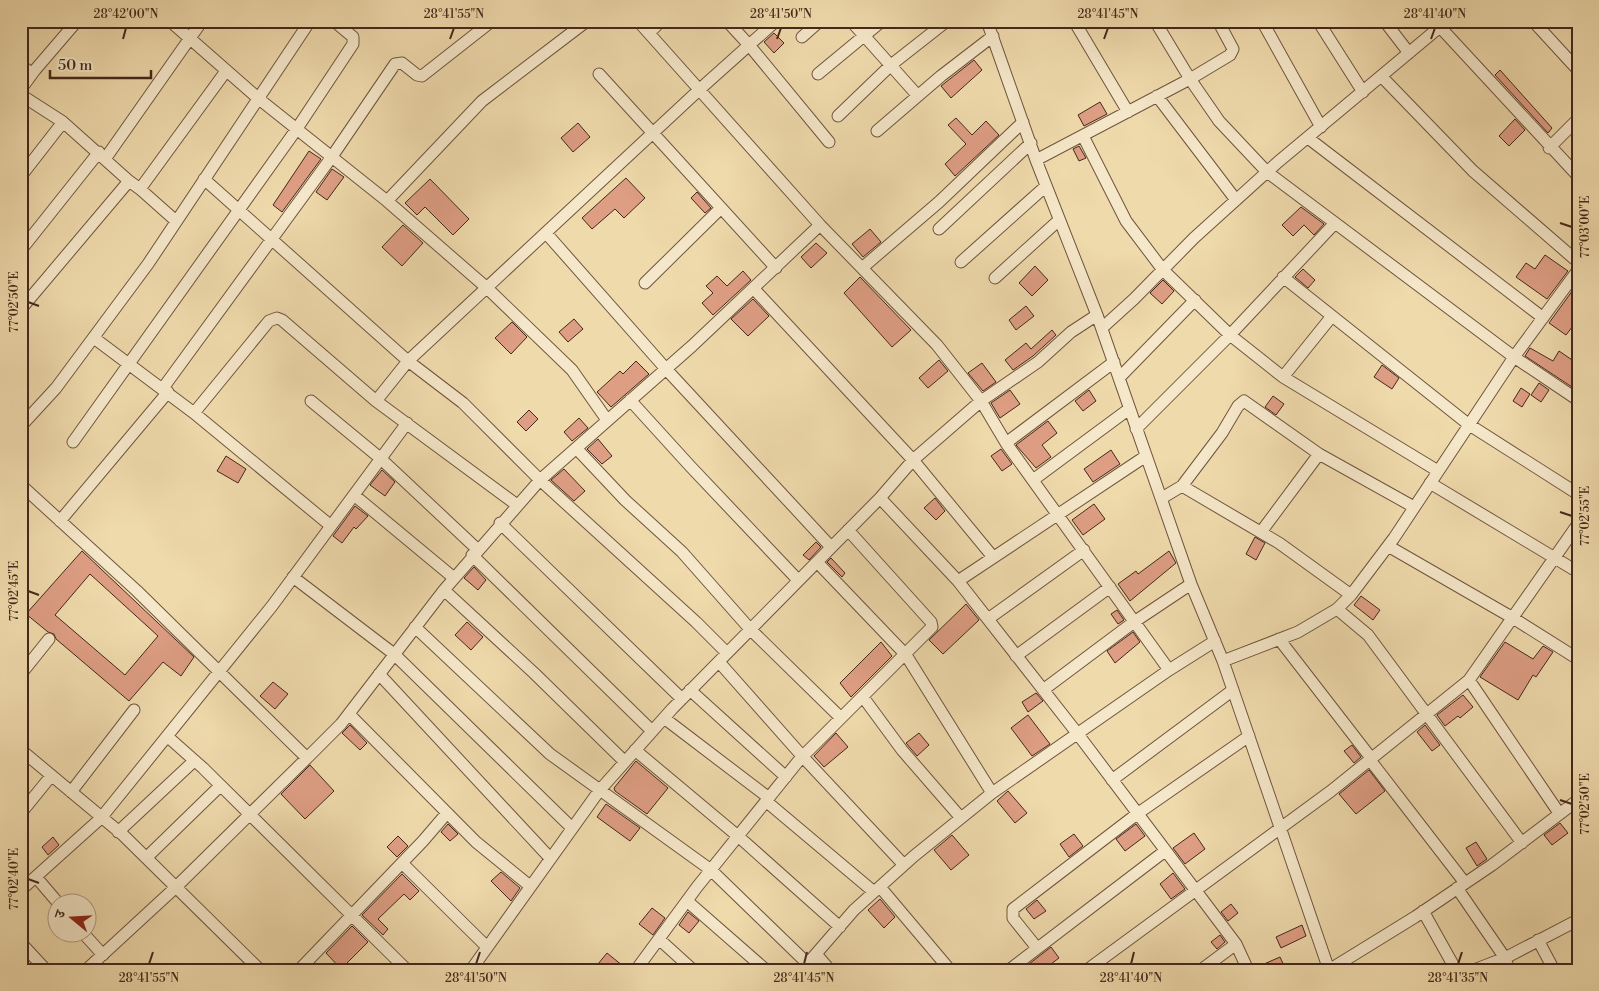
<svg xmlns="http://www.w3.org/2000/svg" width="1599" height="991" font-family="'Libre Bodoni','Noto Serif Devanagari',serif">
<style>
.building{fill:#de9e84;stroke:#44281b;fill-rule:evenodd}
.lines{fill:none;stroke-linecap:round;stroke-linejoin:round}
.street-casing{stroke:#6f543f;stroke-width:13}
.street{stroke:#f5e7c9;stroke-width:11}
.ticks{fill:none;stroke:#44281b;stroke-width:2}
.neatline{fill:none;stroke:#44281b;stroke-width:2}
.ticks-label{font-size:12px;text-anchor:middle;fill:#44281b}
</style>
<rect width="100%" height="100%" fill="#efdaac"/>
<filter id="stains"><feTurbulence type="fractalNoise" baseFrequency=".004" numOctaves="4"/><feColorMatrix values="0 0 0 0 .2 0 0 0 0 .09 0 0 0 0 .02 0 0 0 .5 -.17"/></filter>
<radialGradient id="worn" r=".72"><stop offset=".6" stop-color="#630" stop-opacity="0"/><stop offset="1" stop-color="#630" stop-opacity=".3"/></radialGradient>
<!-- building -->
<path class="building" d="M774,33l10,10 -10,10 -10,-11z
M974,60l8,10 -31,28 -10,-12z
M1500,70l52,58 -4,5 -53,-58z
M1100,102l7,12 -23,12 -6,-11z
M956,118l16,17 14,-14 13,14 -44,41 -10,-12 21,-20 -18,-19z
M1515,119l10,11 -16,16 -10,-10z
M578,123l12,14 -17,15 -12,-14z
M1079,146l7,12 -7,3 -6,-12z
M309,151l12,8 -39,53 -9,-7z
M332,169l12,8 -17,23 -11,-8z
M626,178l19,20 -21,20 -9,-9 -23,20 -10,-11z
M430,179l39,40 -16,16 -28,-28 -8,8 -12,-12z
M697,192l14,16 -6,5 -14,-15z
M1301,207l23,17 -10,11 -10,-10 -11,11 -11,-11z
M403,225l20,18 -21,23 -20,-19z
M870,229l11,13 -18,15 -11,-13z
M816,243l11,10 -16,15 -10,-11z
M1545,255l23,16 -21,28 -31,-22 10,-14 9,6z
M1035,266l13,14 -16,16 -13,-13z
M1303,269l12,11 -7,8 -13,-11z
M743,271l8,9 -38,35 -11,-12 11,-10 -7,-7 11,-10 10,10z
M860,277l51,53 -19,17 -48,-54z
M1163,280l11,11 -12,13 -12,-11z
M1578,283v29l-6,7 4,3 -10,13 -17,-12z
M753,299l16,17 -21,20 -17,-17z
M1026,306l8,10 -18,14 -7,-10z
M574,319l9,10 -15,13 -9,-10z
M512,322l15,15 -16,17 -16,-16z
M1052,330l4,5 -23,21 -20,14 -8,-10 21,-17 5,6z
M1530,348l23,13 6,-10 19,13v27l-53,-35z
M939,360l9,11 -20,17 -9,-10z
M636,361l13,13 -38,33 -14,-15 23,-21 3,3z
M982,363l14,19 -13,9 -15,-18z
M1382,365l17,13 -7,11 -18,-12z
M1539,383l10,7 -8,12 -10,-7z
M1521,388l9,6 -8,13 -9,-6z
M1010,390l10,14 -20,14 -9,-15z
M1089,390l7,11 -13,10 -8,-10z
M1273,396l11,8 -8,11 -11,-8z
M529,410l9,9 -12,12 -9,-9z
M579,418l9,10 -16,13 -8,-9z
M1048,421l9,12 -15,12 9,12 -15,11 -20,-23z
M598,439l14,17 -10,8 -15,-15z
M1001,449l11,15 -10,7 -11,-15z
M1111,450l9,14 -27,18 -9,-13z
M226,456l20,13 -8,14 -21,-12z
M564,469l21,22 -11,10 -23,-21z
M382,470l13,12 -10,14 -15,-11z
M935,498l10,13 -9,9 -12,-12z
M1094,504l11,15 -22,16 -11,-15z
M355,506l13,10 -12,13 -2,-2 -12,16 -9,-7z
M1255,537l10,6 -9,17 -10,-6z
M816,542l5,5 -12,13 -6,-5z
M82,551l112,106 -13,19 -18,-14 -34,39 -73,-62 -2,-5 -6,-2 -22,-18zM90,574l68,62 -33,39 -70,-60z
M1169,551l7,12 -46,38 -12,-17 18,-13 2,3z
M831,558l14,15 -3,4 -15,-15z
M474,567l12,13 -8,10 -14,-12z
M1361,596l19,14 -7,10 -19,-15z
M966,604l13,16 -36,34 -14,-14z
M1117,610l7,10 -6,4 -7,-10z
M467,622l16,15 -12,13 -16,-15z
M1133,632l7,10 -25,21 -8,-12z
M881,642l11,14 -41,41 -11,-14z
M1505,642l28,17 10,-13 10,6 -17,25 -3,-2 -15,25 -38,-23z
M273,682l15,12 -13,15 -15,-13z
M1036,693l7,8 -15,11 -6,-10z
M1463,695l10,12 -13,11 -2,-2 -13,10 -8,-11z
M1028,715l22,29 -18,12 -21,-28z
M350,725l17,18 -7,7 -18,-17z
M1425,725l15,20 -8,6 -15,-19z
M836,733l12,14 -24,20 -10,-11z
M919,733l10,12 -12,11 -11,-13z
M1352,745l9,12 -7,6 -10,-12z
M636,761l32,27 -21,26 -32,-23 -1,-3z
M310,765l24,26 -29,28 -24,-25z
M1369,770l16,21 -29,23 -17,-20z
M1008,791l19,22 -12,10 -18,-22z
M606,804l34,24 -10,13 -33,-24z
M1560,823l8,10 -16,12 -8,-10z
M448,824l10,10 -8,7 -9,-9z
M1136,824l9,12 -20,15 -9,-12z
M1194,833l11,16 -20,15 -12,-16z
M1074,834l9,12 -14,11 -9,-13z
M952,835l17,20 -18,15 -17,-20z
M398,836l10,10 -11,11 -10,-10z
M53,837l6,8 -11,10 -6,-8z
M1476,842l11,17 -10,7 -11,-18z
M501,872l19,16 -9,13 -20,-20z
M1173,873l12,16 -14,10 -11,-15z
M402,874l17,17 -9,9 -6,-6 -26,25 10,10 -5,6 -21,-20z
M880,899l15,18 -11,11 -16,-18z
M1037,900l9,11 -12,8 -8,-10z
M1231,904l7,9 -10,8 -7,-9z
M652,908l13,10 -12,17 -14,-11z
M688,912l11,9 -10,12 -10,-8z
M1302,925l4,11 -25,12 -5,-11z
M352,926l16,16 -27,27 -15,-16z
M1220,935l5,7 -8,7 -6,-7z
M1051,947l8,11 -16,12h-10l-4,-6z
M607,953l21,17h-35z
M1280,957l6,13h-31v-2z"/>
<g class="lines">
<defs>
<path id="street" d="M170,21l89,78 128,102 100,87 85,82 35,50
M638,21l182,204 117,120 44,56 25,42 163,227
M727,21l22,24 80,97
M851,21l67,75
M987,21l49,139 61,155 94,269 32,77 106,309
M1074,21l54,91
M1218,21l15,28 -3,6 -40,24 29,42 48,51 247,185 64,43
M1262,21l59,106
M1318,21l45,71
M1533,21l45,49
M1386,23l23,30
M1440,27l138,149
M649,33l12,-12
M802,37l18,-16
M21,65l11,9
M599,74l177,194
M818,74l64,-53
M1382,77l91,94 105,91
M21,89l14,-19 42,-49
M21,95l42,27 66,59
M1157,96l79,104
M838,116l53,-51 56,-44
M877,131l64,-55 52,-40
M1083,136l43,85 37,49 67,65 53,42 155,94
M1308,138l234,179
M1549,148l29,-29
M105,159l97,-138
M1036,160l154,-81 -35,-58
M21,176l42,-54
M204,179l204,182 55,42 77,77 156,142 31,31
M140,189l36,32
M387,201l95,-100 105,-80
M939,229l92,-86
M546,233l120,136 165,178
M21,250l78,-98
M961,262l85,-76
M862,268l77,-66 84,-80
M1283,277l185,147 110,70
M995,278l64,-58
M645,283l76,-75
M754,289l159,171 80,97
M21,309l108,-128 11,8 86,-118
M1102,328l32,-29 60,-61 84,-76 169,-141
M94,338l100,75 137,113
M1283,377l49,-61
M1119,378l76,-78
M163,388l168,-230 64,-94 7,-1 15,12 5,1 70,-55
M630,400l60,66 108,114
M311,401l69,57 97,91
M376,401l32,-40 292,-272 76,-68
M194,413l75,-92 8,-3 5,2 94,81 141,104
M21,426l35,-38 92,-124 162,-243
M1136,429l94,-94 105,-112
M73,442l223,-312 57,-86v-7l-19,-16
M1006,443l108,-81
M576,448l49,52 57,52 68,77 91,89
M1033,480l96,-71
M1430,483l148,89
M21,485l116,106 170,167 34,-34 103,-134 96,-110 152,-134 128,-121
M1182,486l40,-53 16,-27 6,-5 75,53 95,53
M354,495l100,83
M880,498l78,83 119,152 159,211 12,26
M1162,498l20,-12 97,57 72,52
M60,521l108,-129
M500,523l182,176
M1261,532l58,-78
M1388,546l125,72 65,41
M472,555l180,176
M817,562l89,93 86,138
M293,577l101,77 178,174
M958,581l188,-125
M444,590l90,83 91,89
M1337,609l31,26 154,208
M988,619l96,-69
M415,627l135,127 161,116 97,94
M1279,639l92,119
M1016,656l94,-69
M1223,661l75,-29 39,-23 14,-14 43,-57 120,-181 64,-87
M719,662l84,95 101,108
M21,674l28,-35
M379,674l171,184
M1469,680l90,133
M690,690l96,87
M1043,690l91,-68 57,-38
M863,697l39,53 59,68
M349,714l127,128 54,44
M664,718l105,80
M168,737l35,31 204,202
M21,750l102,85 137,135
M635,750l104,87 101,90
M1370,760l95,123
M1112,780l121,-90
M71,792l63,-82
M767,802l107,90
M21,813l30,-37
M118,832l76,-71
M146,858l74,-72
M402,863l85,84
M36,877l23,27
M880,887l70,83
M1457,888l48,70 4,12
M21,890l80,-72 171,-212 135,-183
M687,901l79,69
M1423,911l33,59
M84,934l19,21
M660,940l33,30
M1538,940l16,30
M21,943l25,27
M1037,948l-24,-30v-9l124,-95 112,-78
M816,954l14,16
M86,970l90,-83 131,-129
M299,970l124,-129 24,-28
M471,970l128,-179 73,-82 208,-211 33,-38 68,-59 57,-39 33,-30 26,-17
M636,970l61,-83 103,-128 132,-132 -1,-5 -83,-92
M802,970l52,-60 60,-54 78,-63 177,-123 46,-29
M1009,970l156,-119
M1087,970l244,-179 138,-111 109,-156
M1201,970l35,-26
M1329,970l86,-53 77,-52 86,-65
M1474,970l31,-12 73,-38"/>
</defs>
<!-- street casing -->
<use href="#street" class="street-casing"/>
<!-- street -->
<use href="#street" class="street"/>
</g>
<!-- ticks -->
<path class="ticks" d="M123,39l3,-11M450,39l4,-11M777,39l4,-11M1104,39l4,-11M1431,39l4,-11M1560,223l12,4M28,302l11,4M1560,512l12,4M28,591l11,4M1560,800l12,4M28,879l11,4M149,964l4,-12M476,964l4,-12M804,964l3,-12M1131,964l3,-12M1458,964l4,-12"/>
<!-- margin -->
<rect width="1599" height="991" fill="none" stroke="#efdaac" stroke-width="55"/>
<!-- north arrow -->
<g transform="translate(72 918) rotate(288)"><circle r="24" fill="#f5e7c9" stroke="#ae9b83"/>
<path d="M0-4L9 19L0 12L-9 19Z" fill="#8f2418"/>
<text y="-8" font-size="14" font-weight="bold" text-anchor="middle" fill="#44281b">उ</text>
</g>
<!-- scale -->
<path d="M50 70v8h101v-8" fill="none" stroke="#44281b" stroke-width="2.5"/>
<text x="58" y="70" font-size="15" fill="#44281b" stroke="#f5e7c9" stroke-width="4" paint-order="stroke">50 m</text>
<rect x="28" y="28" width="1544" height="936" class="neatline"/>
<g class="ticks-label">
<text x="126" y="18">28°42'00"N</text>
<text x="454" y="18">28°41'55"N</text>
<text x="781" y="18">28°41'50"N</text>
<text x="1108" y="18">28°41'45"N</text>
<text x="1435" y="18">28°41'40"N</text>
<text transform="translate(1585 227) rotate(-90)" y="4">77°03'00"E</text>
<text transform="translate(14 302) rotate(-90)" y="4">77°02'50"E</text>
<text transform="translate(1585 516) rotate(-90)" y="4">77°02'55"E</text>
<text transform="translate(14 591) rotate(-90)" y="4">77°02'45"E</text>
<text transform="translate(1585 804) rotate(-90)" y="4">77°02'50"E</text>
<text transform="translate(14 879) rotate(-90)" y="4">77°02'40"E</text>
<text x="149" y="982">28°41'55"N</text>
<text x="476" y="982">28°41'50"N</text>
<text x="804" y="982">28°41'45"N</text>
<text x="1131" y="982">28°41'40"N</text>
<text x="1458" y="982">28°41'35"N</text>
</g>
<rect width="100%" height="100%" filter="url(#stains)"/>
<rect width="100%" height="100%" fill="url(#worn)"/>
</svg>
